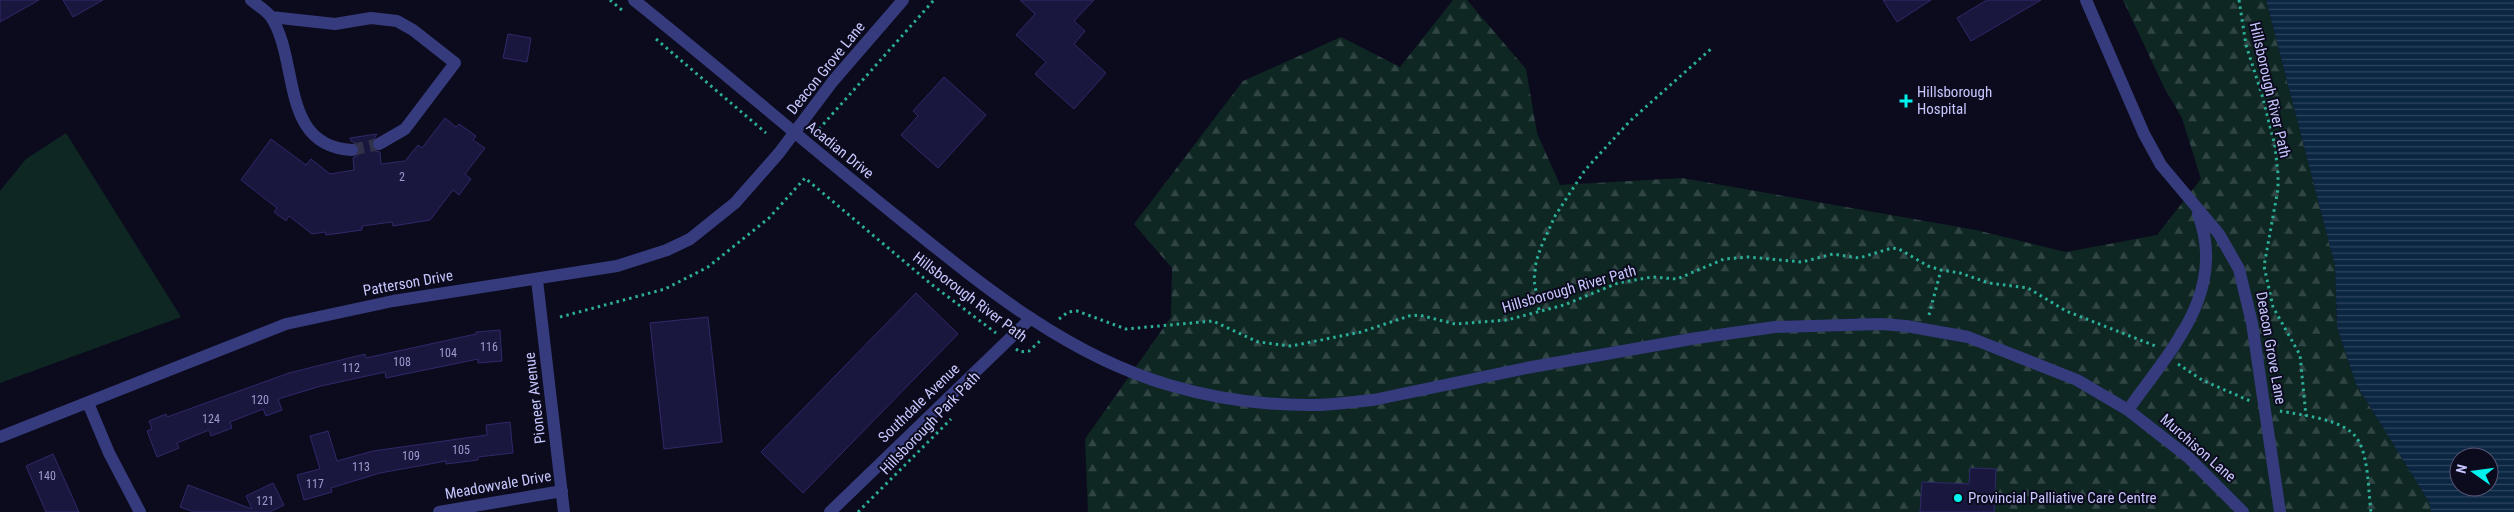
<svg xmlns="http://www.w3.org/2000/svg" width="2514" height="512" font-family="'Roboto Condensed',sans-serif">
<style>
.forest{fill:url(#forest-firs)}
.pitch{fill:#0e2723}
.water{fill:url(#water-rules);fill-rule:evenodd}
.building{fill:#1a173e;stroke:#2e296a}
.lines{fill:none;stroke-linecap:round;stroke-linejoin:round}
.minor-tunnel{stroke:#31314a;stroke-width:12;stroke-dasharray:12 6;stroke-linecap:butt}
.path{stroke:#2baf98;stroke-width:3;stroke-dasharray:2.5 4;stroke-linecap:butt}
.minor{stroke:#353b7c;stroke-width:12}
.poi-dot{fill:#00f2ee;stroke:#0c0b1d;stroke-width:2}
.labels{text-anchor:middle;stroke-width:4;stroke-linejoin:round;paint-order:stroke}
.number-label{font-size:12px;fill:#9c9bcf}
.street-label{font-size:15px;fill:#c7c7ff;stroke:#0c0b1d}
.poi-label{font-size:15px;fill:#c7c7ff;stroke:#0c0b1d;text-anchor:start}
</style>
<defs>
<pattern id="forest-firs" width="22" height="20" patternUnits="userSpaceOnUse" patternTransform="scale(1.25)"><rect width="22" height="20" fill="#0e2723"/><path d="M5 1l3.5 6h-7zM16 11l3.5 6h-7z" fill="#304544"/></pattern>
<pattern id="water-rules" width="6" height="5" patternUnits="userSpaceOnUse" patternTransform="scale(1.25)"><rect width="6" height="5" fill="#0b2641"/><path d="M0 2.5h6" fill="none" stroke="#2d445e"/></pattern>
</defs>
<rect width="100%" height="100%" fill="#0c0b1d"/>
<!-- forest -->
<path class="forest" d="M1453,0h14l59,69 11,64 23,52 122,-7 294,52 90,22 91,-17 44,-56 -19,-61 -18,-31 -41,-87h143l69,266 2,61 19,57 73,118 2,10h-1343l-3,-73 86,-122 1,-49 -38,-44 109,-143 98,-44 59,30z"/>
<!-- pitch -->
<path class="pitch" d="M66,133l115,184 -181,66v-192l26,-32z"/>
<!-- water -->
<path class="water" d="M2266,0h248v512h-83l-2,-10 -73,-118 -19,-57 -2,-61zM2459,457h30v30h-30z"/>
<!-- building -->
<path class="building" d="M0,0h39l-39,22z
M63,0h40l-30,17z
M1020,0h74l-20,21 11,10 -11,13 32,29 -32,36 -39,-35 11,-12 -30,-27 19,-21z
M1883,0h48l-34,22z
M1987,0h54l-70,41 -14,-23z
M508,34l23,4 -4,24 -24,-4z
M944,77l42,38 -48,53 -37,-33 17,-19 -5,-5z
M445,118l11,9 3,-3 17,12 -3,4 12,8 -20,26 6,5 -12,16 -6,-5 -23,30 -37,6 -1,-4 -30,4v4l-36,5 -1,-3 -13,2 -23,-18 -3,5 -12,-9 3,-4 -36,-28 30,-41 35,26 5,-6 19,15 24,-4 -1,-12 5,-3 2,-7 -3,-4 -6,-3 -1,-3 27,-4 -6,10 4,7 5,1 1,12 24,-3 13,-16 4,3z
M916,293l42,41 -155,159 -42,-41z
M708,317l14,125 -58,7 -14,-126z
M500,330l2,31 -24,2v-4l-92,19 -1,-6 -64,14 -43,13 4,11 -16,6 -3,-7 -33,13 2,6 -21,8 -2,-6 -32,13 2,5 -22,9 -10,-26 5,-2 -3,-8 17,-7 1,3 122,-44 76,-19 1,4 110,-24v-2z
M510,422l3,31 -35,4v3l-32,4v-3l-66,12 -49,15 1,4 -28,8 -7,-25 23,-6 -10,-33 18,-5 9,30 36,-10 114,-16 -1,-10z
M53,454l26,58h-33l-20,-46z
M1970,468l26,1 -2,43h-74l2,-30 47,2z
M273,483l11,22 -14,7h-76l-14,-5 8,-22 64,24 -6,-13z"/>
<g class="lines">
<!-- minor-tunnel -->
<path class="minor-tunnel" d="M352,150l27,-6"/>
<!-- path -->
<path class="path" d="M610,0l13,11
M2239,0l7,45 16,50 13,51 3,28v15l-14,77 9,41 27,48 6,61
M656,39l110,94
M819,129l115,-129
M1539,310l-5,-30 2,-18 5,-15 14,-31 30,-46 45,-49 82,-73
M1929,315l12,-45
M560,317l105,-28 43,-22 61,-49 36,-40 126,106 65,49
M1059,319l9,-7 9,-1 49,18 87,-8 45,21 33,4 70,-14 48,-16 10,-1 36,9 52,-4 57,-15 54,-22 34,-6 25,2 47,-20 24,-2 54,5 31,-8 26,4 33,-10 7,1 29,17 13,4 19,3 29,10 39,5 38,23 92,36
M1016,349l4,3 9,-1 11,-10
M2178,364l24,16 48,21
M2280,411c21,4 66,8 78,29 11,19 10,50 13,72
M858,512l93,-93"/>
<!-- minor -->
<path class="minor" d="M251,0c6,5 16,11 20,17 29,44 8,129 81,133
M634,0c90,72 176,147 266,219 82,66 166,136 269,166 44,13 93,20 138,20 22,1 44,-3 66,-5l153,-32 171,-30 78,-11 106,-3 25,2 62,11 109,43 51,30 60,47 55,55
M2086,0l58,134 17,31 58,69 20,35 13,54 28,189
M271,17l64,7 36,-6 26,3 16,9 42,33 -50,66 -26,15
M537,280l27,232
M88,403l21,50 31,59
M2128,410c42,-60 100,-118 70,-196
M0,437l286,-113 107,-23 224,-35 50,-16 23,-11 45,-36 44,-50 54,-72 70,-81
M439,512l123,-21
M830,512l201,-194"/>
</g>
<!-- markers -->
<g class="poi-dot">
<path d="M1903.5 93.5h5v5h5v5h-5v5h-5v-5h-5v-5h5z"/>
<circle cx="1958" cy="498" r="5"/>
</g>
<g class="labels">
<!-- number labels -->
<g class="number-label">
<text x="402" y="181">2</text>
<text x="489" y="351">116</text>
<text x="448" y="357">104</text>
<text x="402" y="366">108</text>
<text x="351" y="372">112</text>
<text x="260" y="404">120</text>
<text x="211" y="423">124</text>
<text x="461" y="454">105</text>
<text x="411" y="460">109</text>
<text x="361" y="471">113</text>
<text x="47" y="480">140</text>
<text x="315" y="488">117</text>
<text x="265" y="505">121</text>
</g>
<!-- street labels -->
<g class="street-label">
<text transform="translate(826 68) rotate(-51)" y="5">Deacon Grove Lane</text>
<text transform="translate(2270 90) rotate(77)" y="5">Hillsborough River Path</text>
<text transform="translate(840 150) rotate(39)" y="5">Acadian Drive</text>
<text transform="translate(408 283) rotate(-10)" y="5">Patterson Drive</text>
<text transform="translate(1569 289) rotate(-16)" y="5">Hillsborough River Path</text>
<text transform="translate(970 297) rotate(37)" y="5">Hillsborough River Path</text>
<text transform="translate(2271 348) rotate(80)" y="5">Deacon Grove Lane</text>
<text transform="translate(535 398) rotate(-97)" y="5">Pioneer Avenue</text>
<text transform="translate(919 403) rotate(-44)" y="5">Southdale Avenue</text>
<text transform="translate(930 423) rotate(-46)" y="5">Hillsborough Park Path</text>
<text transform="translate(2198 448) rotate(41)" y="5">Murchison Lane</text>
<text transform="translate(498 485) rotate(-10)" y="5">Meadowvale Drive</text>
</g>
<!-- poi labels -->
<g class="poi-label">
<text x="1917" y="97">Hillsborough<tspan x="1917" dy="17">Hospital</tspan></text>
<text x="1968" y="503">Provincial Palliative Care Centre</text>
</g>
</g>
<!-- north arrow -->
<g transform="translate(2474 472) rotate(284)"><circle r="24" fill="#0c0b1d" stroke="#575677"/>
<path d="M0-4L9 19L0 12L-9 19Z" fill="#00f2ee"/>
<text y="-8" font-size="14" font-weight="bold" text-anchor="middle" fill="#c7c7ff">N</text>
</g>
</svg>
